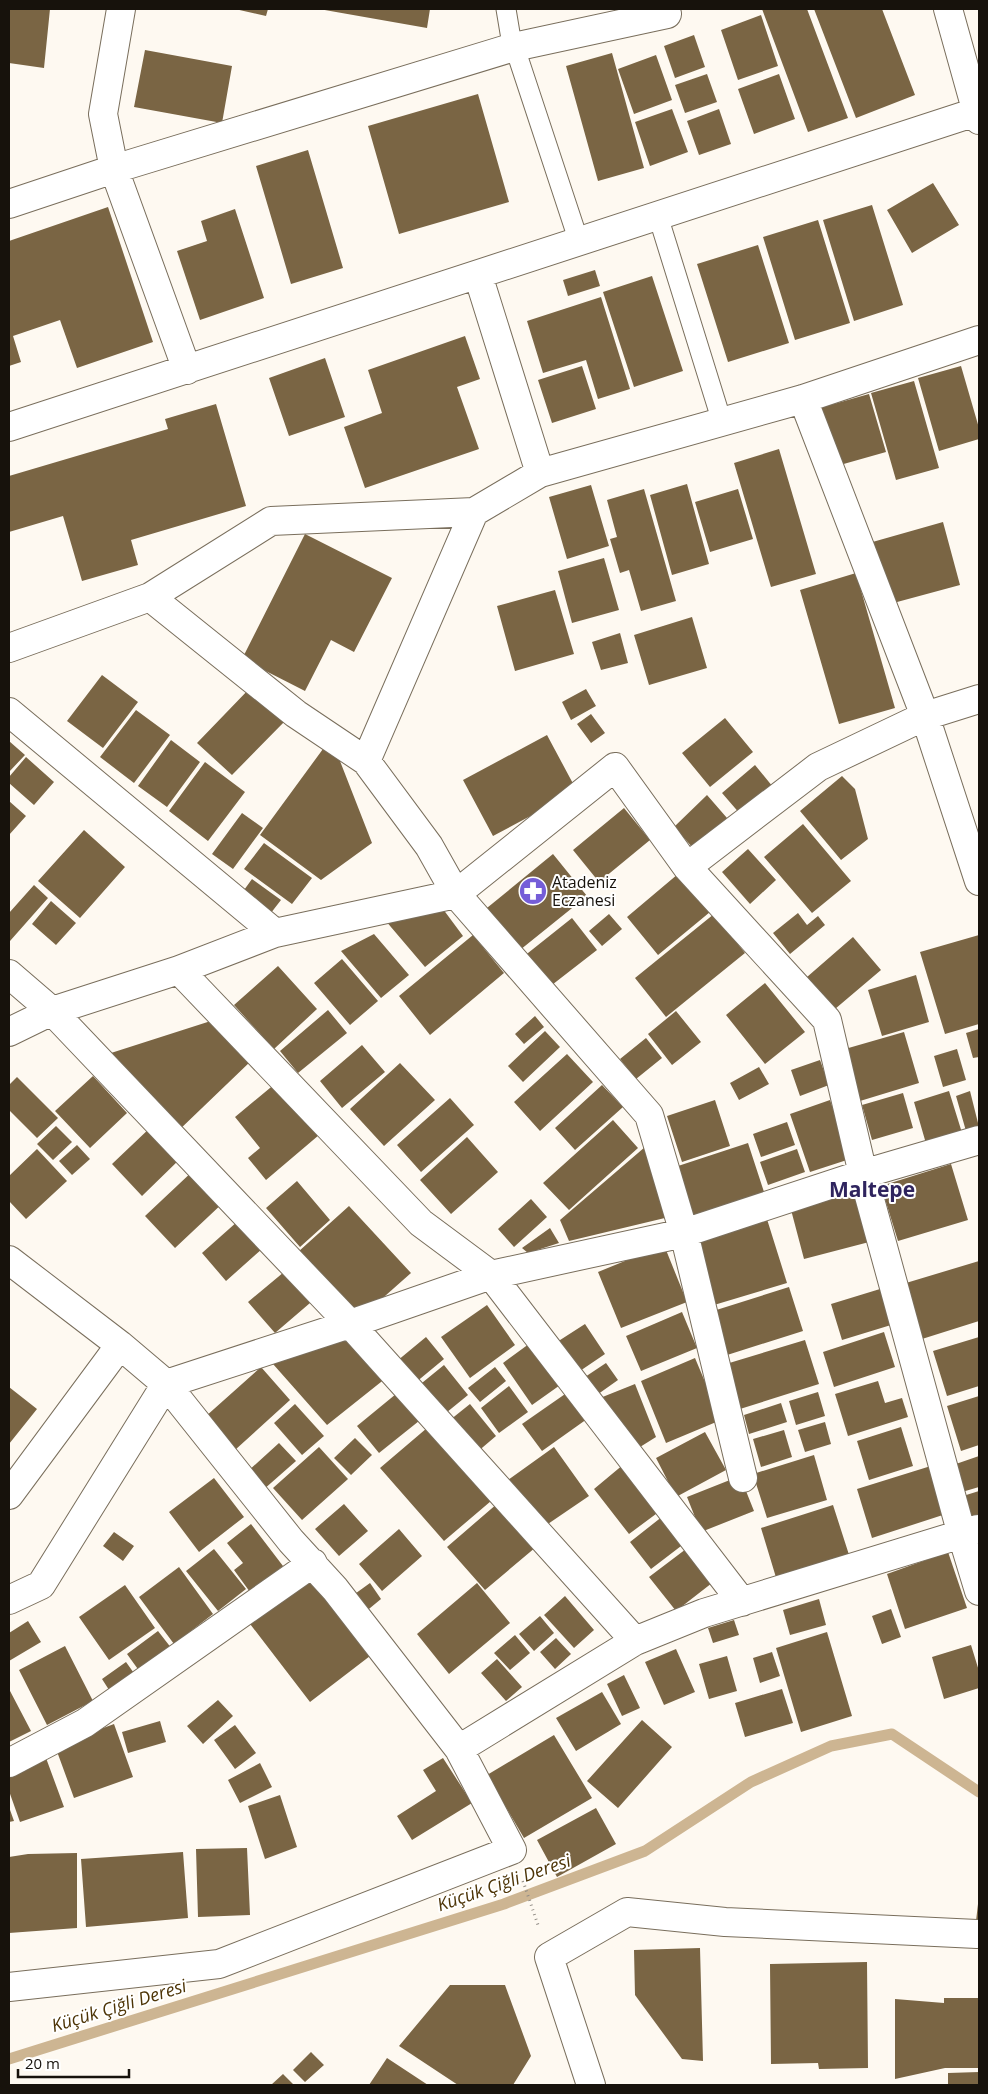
<svg xmlns="http://www.w3.org/2000/svg" width="988" height="2094" font-family="'Open Sans',sans-serif">
<style>
.lines{fill:none;stroke-linecap:round;stroke-linejoin:round}
.stream{stroke:#cdb592;stroke-width:11}
.building{fill:#7a6544}
.lane-casing{stroke:#796e5c;stroke-width:21}
.street-casing{stroke:#796e5c;stroke-width:30}
.path{stroke:#928d86;stroke-width:3;stroke-dasharray:1 4;stroke-linecap:butt}
.lane{stroke:#fff;stroke-width:19}
.street{stroke:#fff;stroke-width:28}
.labels{text-anchor:middle;stroke-width:4;stroke-linejoin:round;paint-order:stroke}
.poi-label{font-size:16px;fill:#17120c;stroke:#fff;text-anchor:start}
.water-label{font-size:18px;font-style:italic;fill:#4d3406;stroke:#fff}
.district-label{font-size:21px;font-weight:bold;fill:#2f245e;stroke:#fff}
</style>
<rect width="100%" height="100%" fill="#fef9f1"/>
<g class="lines">
<!-- stream -->
<path class="stream" d="M9,2059l495,-155 141,-53 106,-69 80,-36 61,-12 87,58"/>
</g>
<!-- building -->
<path class="building" d="M9,9h41l-6,59 -35,-5z
M235,9h33l-2,7z
M319,9h111l-3,19z
M762,9h45l41,109 -40,14z
M814,9h68l33,86 -59,23z
M761,15l17,51 -40,14 -17,-50z
M694,35l11,32 -30,11 -11,-32z
M145,50l87,16 -10,57 -88,-16z
M612,53l32,115 -46,13 -32,-115z
M656,55l16,45 -38,14 -16,-45z
M707,74l10,28 -32,11 -10,-28z
M779,74l16,45 -41,15 -16,-45z
M478,94l31,108 -110,32 -31,-108z
M672,109l16,43 -38,14 -15,-44z
M719,109l12,35 -32,11 -12,-34z
M308,150l35,118 -52,16 -35,-118z
M933,183l26,42 -47,28 -25,-43z
M872,205l31,100 -49,16 -31,-101z
M108,207l45,135 -76,26 -17,-48 -47,16 8,26 -12,4v-125z
M235,209l29,89 -64,22 -23,-69 30,-10 -6,-20z
M818,220l32,103 -55,17 -32,-103z
M758,245l31,98 -61,19 -31,-98z
M595,270l5,16 -32,10 -5,-16z
M652,276l31,95 -49,16 -31,-95z
M601,297l29,92 -32,10 -12,-39 -43,13 -16,-52z
M465,336l15,43 -23,8 22,62 -114,39 -21,-61 38,-14 -14,-43z
M325,358l20,59 -56,19 -20,-58z
M582,366l14,43 -44,14 -14,-43z
M961,366l18,62v11l-40,12 -21,-73z
M914,381l25,87 -43,12 -25,-87z
M869,394l17,58 -53,15 -17,-58z
M216,404l30,102 -115,34 7,25 -56,16 -19,-65 -54,16v-56l159,-47 -3,-10z
M779,449l37,125 -45,13 -37,-124z
M687,484l22,80 -37,11 -22,-80z
M591,485l18,61 -42,13 -18,-62z
M644,489l32,112 -35,10 -12,-41 -9,3 -10,-34 7,-2 -10,-37z
M738,489l15,50 -43,13 -15,-50z
M943,522l17,63 -74,20 -17,-62z
M305,534l87,44 -38,74 -23,-12 -26,51 -63,-32z
M604,558l15,52 -47,13 -14,-52z
M856,573l39,135 -56,16 -39,-134z
M555,590l19,64 -59,17 -18,-65z
M692,617l15,51 -58,17 -15,-50z
M620,633l8,30 -27,7 -9,-28z
M102,675l36,27 -35,46 -36,-27z
M251,687l35,33 -54,55 -35,-32z
M586,689l10,17 -25,14 -9,-18z
M136,710l34,25 -36,48 -34,-26z
M591,714l14,19 -14,10 -14,-19z
M725,718l28,34 -43,35 -28,-34z
M547,735l30,56 -84,45 -30,-56z
M331,738l41,105 -51,37 -61,-45z
M171,740l29,22 -33,45 -29,-21z
M9,741l16,14 -16,17z
M26,757l28,25 -20,23 -25,-22v-6z
M205,762l40,30 -37,49 -39,-30z
M755,765l18,22 -32,28 -19,-22z
M842,776l13,13 13,50 -27,21 -41,-49z
M707,795l20,23 -33,31 -20,-22z
M9,801l17,15 -17,19z
M624,808l26,32 -51,42 -26,-32z
M242,813l21,15 -30,41 -21,-15z
M803,824l48,57 -39,32 -48,-56z
M84,830l41,37 -45,51 -42,-37z
M264,843l48,35 -20,26 -48,-35z
M748,849l28,31 -26,24 -28,-32z
M553,854l34,42 -72,58 -33,-42z
M678,874l32,38 -52,43 -31,-38z
M252,879l29,21 -14,18 -28,-21z
M34,885l14,13 -38,43 -1,-28z
M51,901l25,22 -20,22 -24,-21z
M440,905l23,31 -38,31 -40,-47z
M798,913l9,12 11,-9 7,9 -35,29 -17,-21z
M609,914l13,15 -20,17 -13,-15z
M714,914l31,39 -79,64 -31,-39z
M572,918l25,32 -49,38 -25,-31z
M374,934l35,41 -28,23 -40,-47z
M473,935l31,38 -74,62 -31,-39z
M979,935v89l-34,10 -25,-82z
M853,937l28,33 -46,39 -28,-32z
M342,959l36,42 -28,24 -36,-42z
M278,966l39,43 -43,40 -40,-44z
M916,975l13,47 -47,14 -14,-46z
M765,983l40,49 -40,32 -39,-49z
M328,1010l19,23 -49,40 -18,-22z
M676,1011l25,31 -29,23 -24,-31z
M535,1016l9,11 -20,17 -9,-10z
M217,1019l35,41 -75,72 -66,-79z
M979,1029v28l-6,1 -7,-25z
M545,1031l15,16 -37,35 -15,-16z
M904,1032l15,51 -59,18 -15,-52z
M646,1038l16,20 -26,21 -16,-20z
M362,1045l23,27 -43,36 -22,-27z
M957,1049l9,31 -23,7 -9,-31z
M567,1054l26,28 -53,49 -26,-29z
M820,1060l9,25 -29,11 -9,-26z
M400,1063l35,37 -51,46 -34,-37z
M759,1067l10,17 -30,16 -9,-17z
M93,1076l34,37 -37,35 -35,-37z
M17,1077l41,41 -21,20 -28,-28v-25z
M276,1083l43,52 -53,45 -18,-22 12,-10 -25,-31z
M602,1085l21,22 -48,43 -20,-22z
M949,1091l14,45 -36,11 -13,-45z
M970,1091l9,36 -13,4 -10,-35z
M903,1093l10,35 -41,12 -10,-35z
M450,1098l24,27 -53,47 -24,-27z
M715,1100l15,46 -48,16 -15,-46z
M830,1100l20,59 -40,13 -20,-58z
M613,1120l25,28 -69,62 -26,-27z
M787,1122l8,23 -34,12 -8,-23z
M56,1126l16,16 -19,18 -16,-16z
M152,1126l29,32 -39,38 -30,-32z
M467,1137l31,35 -47,42 -31,-34z
M748,1143l17,52 -73,24 -17,-52z
M77,1145l13,14 -18,16 -13,-14z
M645,1147l24,70 -100,24 -9,-21z
M37,1149l30,32 -41,38 -17,-18v-25z
M797,1149l8,23 -37,13 -8,-23z
M951,1164l17,56 -70,21 -17,-55z
M195,1169l30,32 -50,47 -30,-32z
M297,1181l33,39 -30,27 -34,-39z
M859,1188l14,53 -69,18 -14,-53z
M531,1199l16,18 -33,30 -16,-18z
M349,1206l62,67 -52,46 -61,-67z
M766,1216l21,67 -73,22 -21,-67z
M238,1221l24,28 -36,32 -24,-28z
M550,1228l9,15 -31,10 -6,-5z
M664,1245l23,57 -66,26 -23,-56z
M979,1261v60l-57,18 -16,-56z
M284,1272l26,31 -35,30 -27,-31z
M789,1287l14,44 -79,25 -14,-44z
M880,1289l11,36 -49,15 -11,-36z
M487,1305l28,40 -45,33 -29,-41z
M682,1312l15,36 -56,23 -15,-35z
M585,1324l20,30 -28,19 -20,-31z
M884,1332l11,35 -61,20 -11,-35z
M348,1335l38,43 -59,47 -54,-61z
M426,1337l18,22 -29,24 -18,-22z
M979,1337v49l-32,10 -14,-45z
M805,1340l14,44 -79,25 -14,-45z
M533,1341l30,42 -31,22 -29,-42z
M695,1358l26,62 -55,23 -25,-62z
M606,1363l12,17 -24,17 -12,-18z
M444,1365l24,30 -27,22 -24,-30z
M261,1367l29,33 -55,50 -30,-33z
M495,1367l11,14 -26,21 -12,-14z
M878,1381l7,22 17,-5 6,19 -60,19 -13,-42z
M635,1384l21,53 -24,15 -32,-54z
M509,1386l19,26 -29,21 -18,-25z
M9,1387l28,22 -28,35z
M568,1392l19,27 -45,32 -20,-27z
M818,1392l7,24 -29,9 -7,-24z
M396,1394l23,27 -40,32 -22,-27z
M979,1396v49l-18,6 -14,-45z
M781,1403l6,19 -38,12 -5,-19z
M295,1404l29,32 -22,19 -28,-32z
M470,1404l26,32 -20,17 -26,-33z
M825,1422l6,22 -26,8 -7,-22z
M901,1427l12,39 -44,14 -12,-39z
M427,1428l64,73 -47,40 -64,-73z
M784,1430l8,27 -31,10 -8,-28z
M705,1432l21,38 -50,27 -20,-39z
M355,1438l17,17 -21,20 -17,-17z
M279,1443l17,18 -33,29 -16,-18z
M319,1447l29,32 -46,41 -29,-32z
M554,1447l35,49 -47,32 -34,-48z
M814,1455l13,45 -60,18 -14,-44z
M979,1456v31l-17,5 -9,-27z
M624,1464l36,47 -31,23 -35,-45z
M934,1465l15,48 -77,25 -15,-49z
M740,1476l14,35 -53,21 -14,-35z
M214,1478l30,39 -45,35 -30,-40z
M979,1491v29l-8,2 -8,-26z
M498,1503l38,44 -51,43 -38,-43z
M344,1504l24,27 -29,25 -24,-27z
M833,1505l18,56 -73,23 -17,-56z
M663,1516l22,27 -34,26 -21,-27z
M251,1524l32,42 -33,26 -16,-22 9,-7 -16,-20z
M399,1529l23,27 -40,35 -23,-27z
M114,1532l20,14 -11,15 -20,-15z
M214,1549l32,40 -28,22 -32,-40z
M686,1549l26,34 -36,28 -27,-34z
M948,1552l19,56 -62,21 -18,-55z
M179,1567l34,47 -39,30 -35,-47z
M307,1574l63,82 -60,46 -63,-82z
M370,1583l11,16 -17,14 -12,-17z
M477,1583l33,40 -61,51 -32,-40z
M125,1585l30,43 -46,32 -30,-43z
M565,1596l29,34 -20,18 -30,-33z
M819,1599l7,26 -36,10 -7,-25z
M891,1609l10,28 -19,7 -10,-28z
M540,1616l14,17 -20,18 -15,-17z
M734,1620l5,15 -26,8 -5,-15z
M28,1621l13,21 -32,19v-28z
M158,1631l14,18 -32,23 -13,-18z
M827,1632l25,84 -51,16 -25,-84z
M515,1635l15,18 -20,17 -16,-17z
M556,1638l15,16 -16,15 -15,-17z
M971,1645l8,26v17l-35,11 -12,-42z
M65,1646l28,55 -46,24 -28,-55z
M676,1649l19,43 -31,13 -19,-43z
M772,1652l8,24 -20,7 -7,-25z
M727,1656l10,35 -28,8 -10,-35z
M497,1659l25,28 -16,14 -25,-28z
M126,1662l10,14 -25,17 -9,-14z
M624,1675l16,33 -18,8 -15,-32z
M9,1689l22,42 -22,11z
M782,1689l11,34 -48,14 -10,-34z
M602,1692l19,32 -45,27 -20,-33z
M218,1700l15,16 -30,28 -16,-18z
M642,1720l30,27 -54,61 -31,-27z
M160,1721l6,21 -38,11 -6,-21z
M114,1724l19,53 -59,21 -19,-52z
M235,1725l21,28 -21,16 -21,-29z
M554,1735l38,63 -68,40 -37,-63z
M46,1758l18,49 -44,15 -11,-31v-20z
M443,1758l29,45 -60,37 -15,-24 39,-25 -13,-21z
M260,1763l12,24 -32,16 -12,-23z
M280,1795l17,52 -32,12 -17,-53z
M9,1807l5,14 -5,1z
M596,1808l20,36 -59,33 -20,-37z
M247,1848l3,67 -52,2 -2,-68z
M183,1852l5,66 -102,9 -5,-68z
M77,1853v75l-68,5v-76l19,-3z
M978,1904h1v17h-3z
M700,1948l3,113 -21,-2 -47,-64 -1,-45z
M867,1962l1,106 -49,1 -1,-6 -47,1 -1,-100z
M450,1985h55l26,71 -18,29h-55l-59,-39z
M944,1998h35v70h-34l-50,11v-80l49,4z
M311,2052l13,13 -19,17 -12,-12z
M387,2058l41,27h-59z
M979,2072v13h-31v-12z
M283,2074l11,11h-23z"/>
<g class="lines">
<defs>
<path id="lane" d="M506,9l4,24 69,209
M658,216l64,206"/>
<path id="street" d="M121,9l-18,105 11,55 73,201
M948,9l31,111
M9,204l105,-35 400,-122 153,-33
M478,275l62,198
M803,399l122,317 54,165
M9,427l970,-316
M150,597l146,117 70,47 63,85 27,48 193,221 35,118 59,245
M9,648l141,-51 121,-76 203,-9 66,-39 263,-74 176,-59
M9,712l266,221
M366,761l108,-249
M687,867l131,-100 107,-51 54,-17
M179,970l242,253 70,52 251,327
M9,974l43,37 298,313 285,317
M9,1032l43,-21 127,-41 96,-37 181,-39 159,-127 72,100 140,153 36,154 99,361 17,56
M9,1260l111,85 46,39 125,157 44,48 124,160 53,101 -293,114 -210,23
M9,1495l111,-150
M9,1600l32,-15 125,-201 184,-60 141,-49 193,-42 179,-59 116,-34
M459,1749l176,-108 69,-28 274,-84
M9,1763l76,-40 228,-160
M591,2085l-42,-128 78,-45 98,10 252,12"/>
</defs>
<!-- lane casing -->
<use href="#lane" class="lane-casing"/>
<!-- street casing -->
<use href="#street" class="street-casing"/>
<!-- path -->
<path class="path" d="M523,1881l15,44"/>
<!-- lane -->
<use href="#lane" class="lane"/>
<!-- street -->
<use href="#street" class="street"/>
</g>
<!-- icons -->
<defs>
<symbol id="pharmacy-disc" viewBox="-11 -11 22 22"><circle r="9.5" fill="#755dd8" stroke="#fff"/><path d="M-2-6h4v4h4v4h-4v4h-4v-4h-4v-4h4Z" fill="#fff"/></symbol>
</defs>
<g fill-rule="evenodd">
<use href="#pharmacy-disc" x="517" y="875" width="32" height="32"/>
</g>
<g class="labels">
<!-- poi labels -->
<g class="poi-label">
<text x="552" y="888">Atadeniz<tspan x="552" dy="18">Eczanesi</tspan></text>
</g>
<!-- water labels -->
<g class="water-label">
<text transform="translate(504 1883) rotate(-19)" y="6">Küçük Çiğli Deresi</text>
<text transform="translate(119 2006) rotate(-17)" y="6">Küçük Çiğli Deresi</text>
</g>
<!-- district labels -->
<g class="district-label">
<text x="872" y="1197">Maltepe</text>
</g>
</g>
<!-- border -->
<rect width="988" height="2094" fill="none" stroke="#17120c" stroke-width="20"/>
<!-- scale -->
<path d="M18 2069v8h111v-8" fill="none" stroke="#17120c" stroke-width="2.5"/>
<text x="25" y="2069" font-size="15" fill="#17120c" stroke="#ffffff" stroke-width="4" paint-order="stroke">20 m</text>
</svg>
